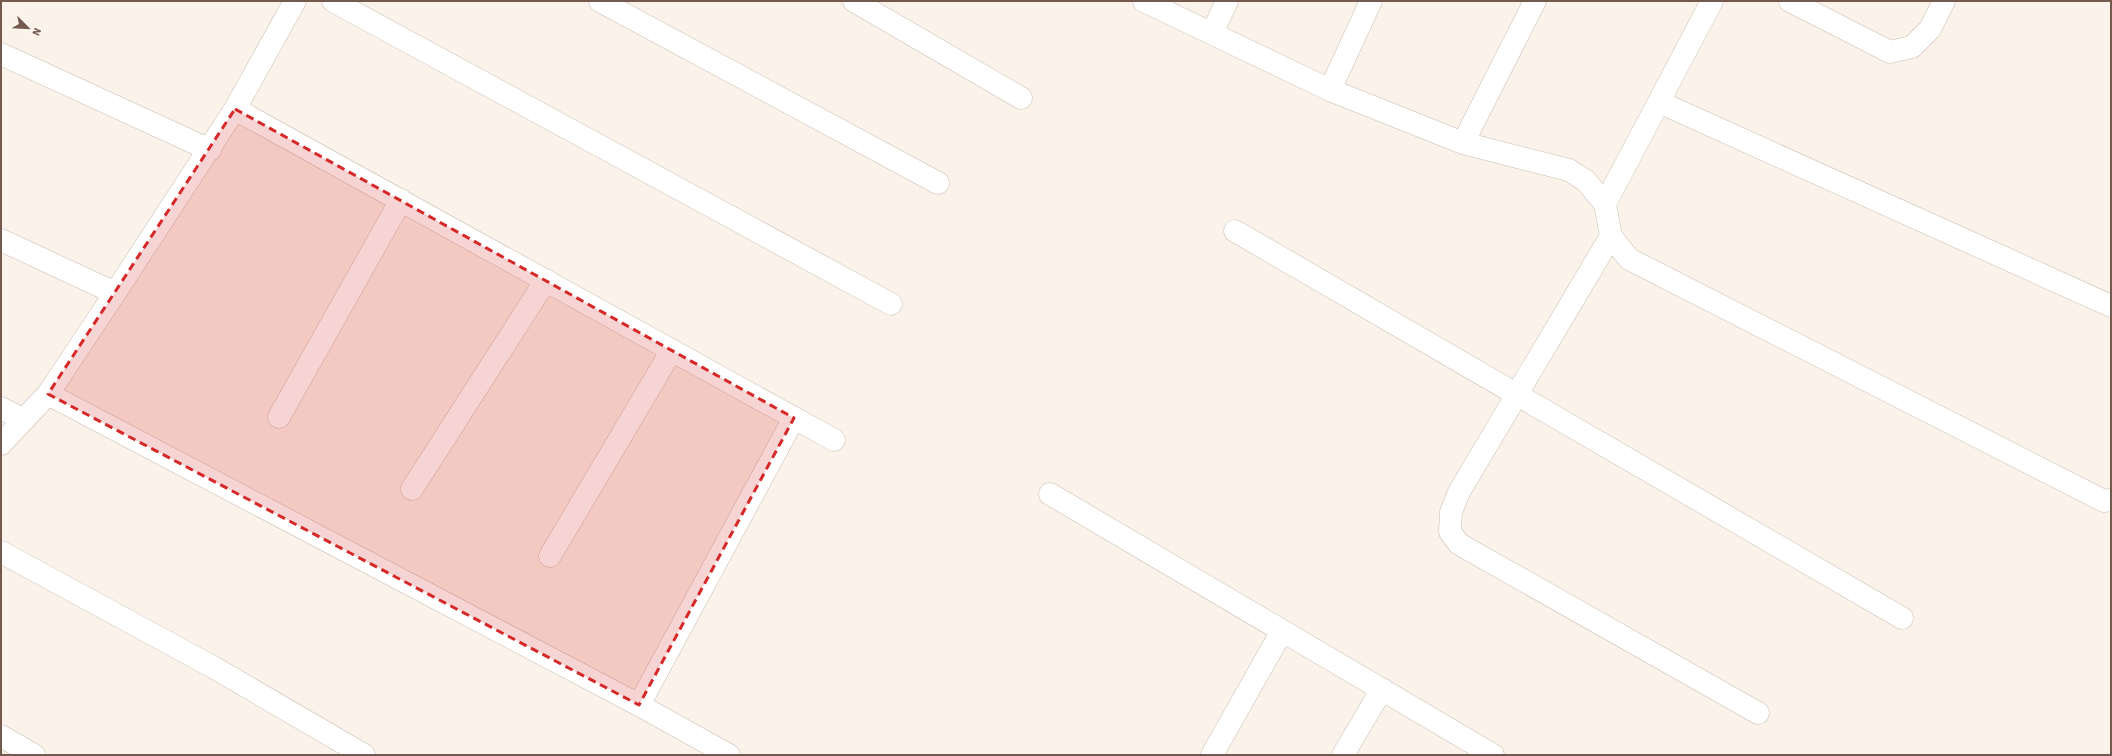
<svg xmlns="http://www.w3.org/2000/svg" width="2112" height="756" font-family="'Source Sans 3',sans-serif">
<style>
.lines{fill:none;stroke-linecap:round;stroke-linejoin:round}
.minor-casing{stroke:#cdbbb0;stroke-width:23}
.minor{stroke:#fff;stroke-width:22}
.marked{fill:#d62828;fill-opacity:0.2;stroke:#d62828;stroke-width:3;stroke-dasharray:8 5;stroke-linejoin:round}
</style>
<rect width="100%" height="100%" fill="#fbf3e9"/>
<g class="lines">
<defs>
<path id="minor" d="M333,1l558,303
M600,1l338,182
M854,1l167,97
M1144,1l186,89 133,53 106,27 17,11 19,23 6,32 18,23 475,242 7,-1
M1790,1l100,51 22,-5 18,-18 14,-28
M1212,33l15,-32
M1,54l209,96
M1330,90l41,-89
M1659,102l452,204
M235,109l599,331
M1463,143l72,-142
M1605,204l107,-203
M1235,231l667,387
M1611,236l-152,256 -8,20 -1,20 9,12 299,169
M1,240l114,53
M48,394l591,311 90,50
M1,408l23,12
M279,417l122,-217
M1,444l47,-50 67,-101 120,-184 60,-108
M412,489l134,-209
M1050,494l443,261
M1,552l212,115 151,88
M550,556l122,-206
M639,705l155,-287
M1,736l33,19
M1212,755l70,-124
M1343,755l39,-66"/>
</defs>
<!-- minor casing -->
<use href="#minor" class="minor-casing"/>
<!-- minor -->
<use href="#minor" class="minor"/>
</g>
<!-- marked area -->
<path class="marked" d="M235,109l559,309 -155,287 -591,-311z"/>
<!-- border -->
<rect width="2112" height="756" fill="none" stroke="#745a4e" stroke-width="4"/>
<!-- north arrow -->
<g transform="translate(28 28) rotate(114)" stroke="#fef8f0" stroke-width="3" paint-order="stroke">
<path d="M0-3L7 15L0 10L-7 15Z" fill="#745a4e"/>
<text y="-6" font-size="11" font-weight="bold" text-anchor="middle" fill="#745a4e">N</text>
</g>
</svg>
